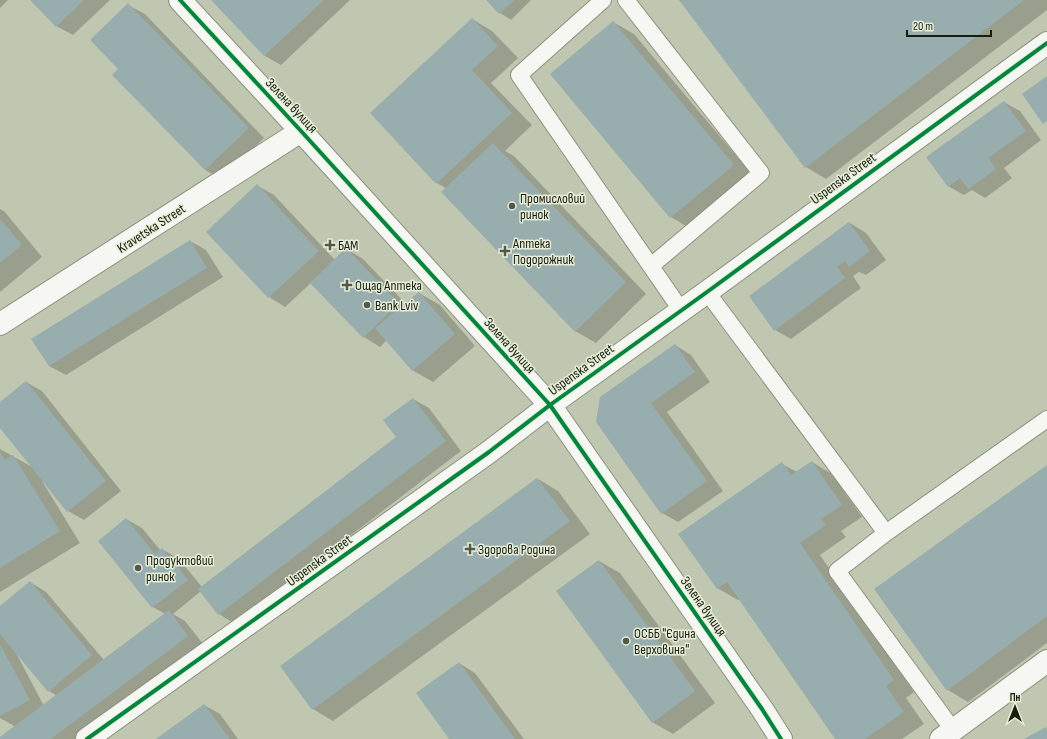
<svg xmlns="http://www.w3.org/2000/svg" width="1047" height="739" font-family="'Sofia Sans Condensed',sans-serif">
<style>
.shadow{fill:#0003;fill-rule:evenodd}
.building{fill:#98adae}
.lines{fill:none;stroke-linecap:round;stroke-linejoin:round}
.service-casing{stroke:#8b917e;stroke-width:18}
.minor-casing{stroke:#8b917e;stroke-width:24}
.service{stroke:#f6f7f3;stroke-width:16}
.minor{stroke:#f6f7f3;stroke-width:22}
.cycleway-casing{stroke:#e7eed9;stroke-width:6}
.cycleway{stroke:#00873e;stroke-width:4}
.poi-dot{fill:#535947;stroke:#e7eed9;stroke-width:1.5}
.labels{text-anchor:middle;stroke-width:3;stroke-linejoin:round;paint-order:stroke}
.street-label{font-size:14px;fill:#191e0e;stroke:#e7eed9}
.poi-label{font-size:14px;fill:#191e0e;stroke:#e7eed9;text-anchor:start}
</style>
<rect width="100%" height="100%" fill="#c0c7b0"/>
<!-- shadow -->
<path class="shadow" d="M0,0h8l-8,8z
M32,0h78l-37,35 -17,-9z
M212,0h138l-69,65 -16,-9z
M487,0h44l-20,20 -11,-7z
M680,0h367v10l-221,169 -20,-12z
M128,5l17,9 119,124 -42,41 -17,-9 -91,-95 5,-6z
M472,19l20,12 26,27 -27,25 41,42 -27,26 9,5 132,138 -50,49 -21,-12 -128,-142 -10,-6 -66,-70z
M613,22l21,12 120,143 -63,52 -20,-12z
M1004,102l16,9 21,29 -37,28 8,10 -27,20 -13,-8 -8,5 -16,-9z
M258,186l16,9 61,65 12,-11 16,10 43,45 13,-11 21,12 35,41 -42,36 -21,-12 -25,-30 -7,7 -16,-10 -53,-54 -26,24 -16,-10 -61,-65z
M0,209l4,2 38,46 -42,35z
M850,223l16,10 20,27 -20,15 -7,-3 -6,4 8,12 -70,51 -16,-9z
M190,241l16,9 17,27 -157,98 -17,-9 -16,-27z
M675,345l16,10 19,27 -43,30 56,79 -45,31 -16,-9 -65,-91z
M26,382l16,9 79,100 -37,29 -16,-9 -25,-30h-1l38,62 -80,49v-143l32,18 -32,-40v-24z
M413,399l16,9 32,43 -226,173 -16,-10 -18,-23 -28,23 12,7 19,24 -125,94h-79l16,-12 -16,-9v-111l30,-25 16,10 58,68 61,-46 -12,-7 -54,-66 27,-22 16,9 19,23 1,-2 17,10 23,28 196,-150zM15,651l34,40 8,5 -13,10z
M812,462l20,12 30,43 -21,14 5,6 -26,18 94,137 -8,6 18,26 -22,15h-66l-96,-140 -2,1 -21,-12 65,-124 15,8z
M1047,467v176l-79,59 -20,-12z
M538,479l20,12 32,43 -257,187 -20,-12z
M599,561l21,12 95,130 -42,31 -21,-12z
M459,663l16,10 49,66h-74z
M204,705l16,9 18,25h-80z"/>
<!-- building -->
<path class="building" d="M30,0h54l-28,27z
M211,0h113l-60,56z
M486,0h28l-15,14z
M679,0h345l-219,168z
M128,3l121,125 -44,42 -93,-95 6,-6 -28,-29z
M472,18l26,28 -26,24 40,43 -76,71 -66,-71z
M613,21l121,144 -64,53 -120,-144z
M1047,76v45l-4,3 -21,-30z
M1004,101l22,30 -38,27 8,11 -28,20 -8,-11 -12,9 -22,-30z
M493,143l133,139 -51,50 -134,-140z
M257,184l62,67 -51,47 -62,-66z
M0,219l22,26 -22,18z
M849,222l21,29 -21,16 -4,-6 -8,6 8,11 -71,53 -25,-35z
M190,240l17,28 -158,98 -18,-27z
M346,248l53,55 -36,35 -53,-55z
M419,292l36,42 -43,37 -37,-43z
M675,344l20,28 -44,31 56,78 -46,33 -65,-92 4,-25z
M26,381l80,100 -39,31 -67,-84v-26z
M413,398l33,43 -228,174 -20,-26 198,-152 -13,-17z
M0,452l5,8 8,-5 47,76 -60,37z
M812,461l30,44 -21,14 5,6 -26,18 94,137 -8,6 18,26 -39,27h-30l-108,-157 -10,7 -39,-55 104,-72 9,13z
M1047,465v151l-100,75 -73,-102z
M537,478l33,43 -258,189 -32,-44z
M126,518l29,36 7,-6 26,32 -36,28 -54,-67z
M599,560l96,131 -43,32 -96,-132z
M30,581l62,74 -44,37 -48,-58v-28z
M169,610l19,26 -137,103h-51v-2z
M0,644l30,56 -30,16z
M459,662l56,77h-66l-33,-46z
M204,704l26,35h-74z
M1046,727l1,3v9h-23z"/>
<g class="lines">
<defs>
<path id="service" d="M603,0l-84,75 162,235
M626,0l135,173 -110,93
M707,292l179,241 161,-114
M886,533l-49,38 116,159"/>
<path id="minor" d="M180,0l121,131 249,274 212,304 19,30
M0,324l301,-193
M87,739l402,-287 61,-47 157,-113 340,-249
M941,739l106,-78"/>
</defs>
<!-- service casing -->
<use href="#service" class="service-casing"/>
<!-- minor casing -->
<use href="#minor" class="minor-casing"/>
<!-- service -->
<use href="#service" class="service"/>
<!-- minor -->
<use href="#minor" class="minor"/>
<defs>
<path id="cycleway" d="M180,0l121,131 249,274 212,304 19,30
M87,739l402,-287 61,-47 157,-113 340,-249"/>
</defs>
<!-- cycleway casing -->
<use href="#cycleway" class="cycleway-casing"/>
<!-- cycleway -->
<use href="#cycleway" class="cycleway"/>
</g>
<!-- markers -->
<g class="poi-dot">
<circle cx="512" cy="206" r="4"/>
<path d="M328 239h4v4h4v4h-4v4h-4v-4h-4v-4h4z"/>
<path d="M503 245h4v4h4v4h-4v4h-4v-4h-4v-4h4z"/>
<path d="M345 279h4v4h4v4h-4v4h-4v-4h-4v-4h4z"/>
<circle cx="367" cy="305" r="4"/>
<path d="M468 543h4v4h4v4h-4v4h-4v-4h-4v-4h4z"/>
<circle cx="138" cy="568" r="4"/>
<circle cx="626" cy="641" r="4"/>
</g>
<g class="labels">
<!-- street labels -->
<g class="street-label">
<text transform="translate(292 105) rotate(47)" y="5">Зелена вулиця</text>
<text transform="translate(843 178) rotate(-36)" y="5">Uspenska Street</text>
<text transform="translate(151 228) rotate(-33)" y="5">Kravetska Street</text>
<text transform="translate(510 345) rotate(48)" y="5">Зелена вулиця</text>
<text transform="translate(581 369) rotate(-36)" y="5">Uspenska Street</text>
<text transform="translate(319 560) rotate(-36)" y="5">Uspenska Street</text>
<text transform="translate(704 606) rotate(55)" y="5">Зелена вулиця</text>
</g>
<!-- poi labels -->
<g class="poi-label">
<text x="520" y="203">Промисловий<tspan x="520" dy="16">ринок</tspan></text>
<text x="513" y="248">Аптека<tspan x="513" dy="16">Подорожник</tspan></text>
<text x="338" y="250">БАМ</text>
<text x="355" y="290">Ощад Аптека</text>
<text x="375" y="310">Bank Lviv</text>
<text x="478" y="554">Здорова Родина</text>
<text x="146" y="565">Продуктовий<tspan x="146" dy="16">ринок</tspan></text>
<text x="634" y="638">ОСББ "Єдина<tspan x="634" dy="16">Верховина"</tspan></text>
</g>
</g>
<!-- north arrow -->
<g transform="translate(1015 707)" stroke="#e7eed9" stroke-width="3" paint-order="stroke">
<path d="M0-3L7 15L0 10L-7 15Z" fill="#191e0e"/>
<text y="-6" font-size="11" font-weight="bold" text-anchor="middle" fill="#191e0e">Пн</text>
</g>
<!-- scale -->
<path d="M907 30v6h84v-6" fill="none" stroke="#191e0e" stroke-width="2"/>
<text x="913" y="30" font-size="12" fill="#191e0e" stroke="#e7eed9" stroke-width="3" paint-order="stroke">20 m</text>
</svg>
